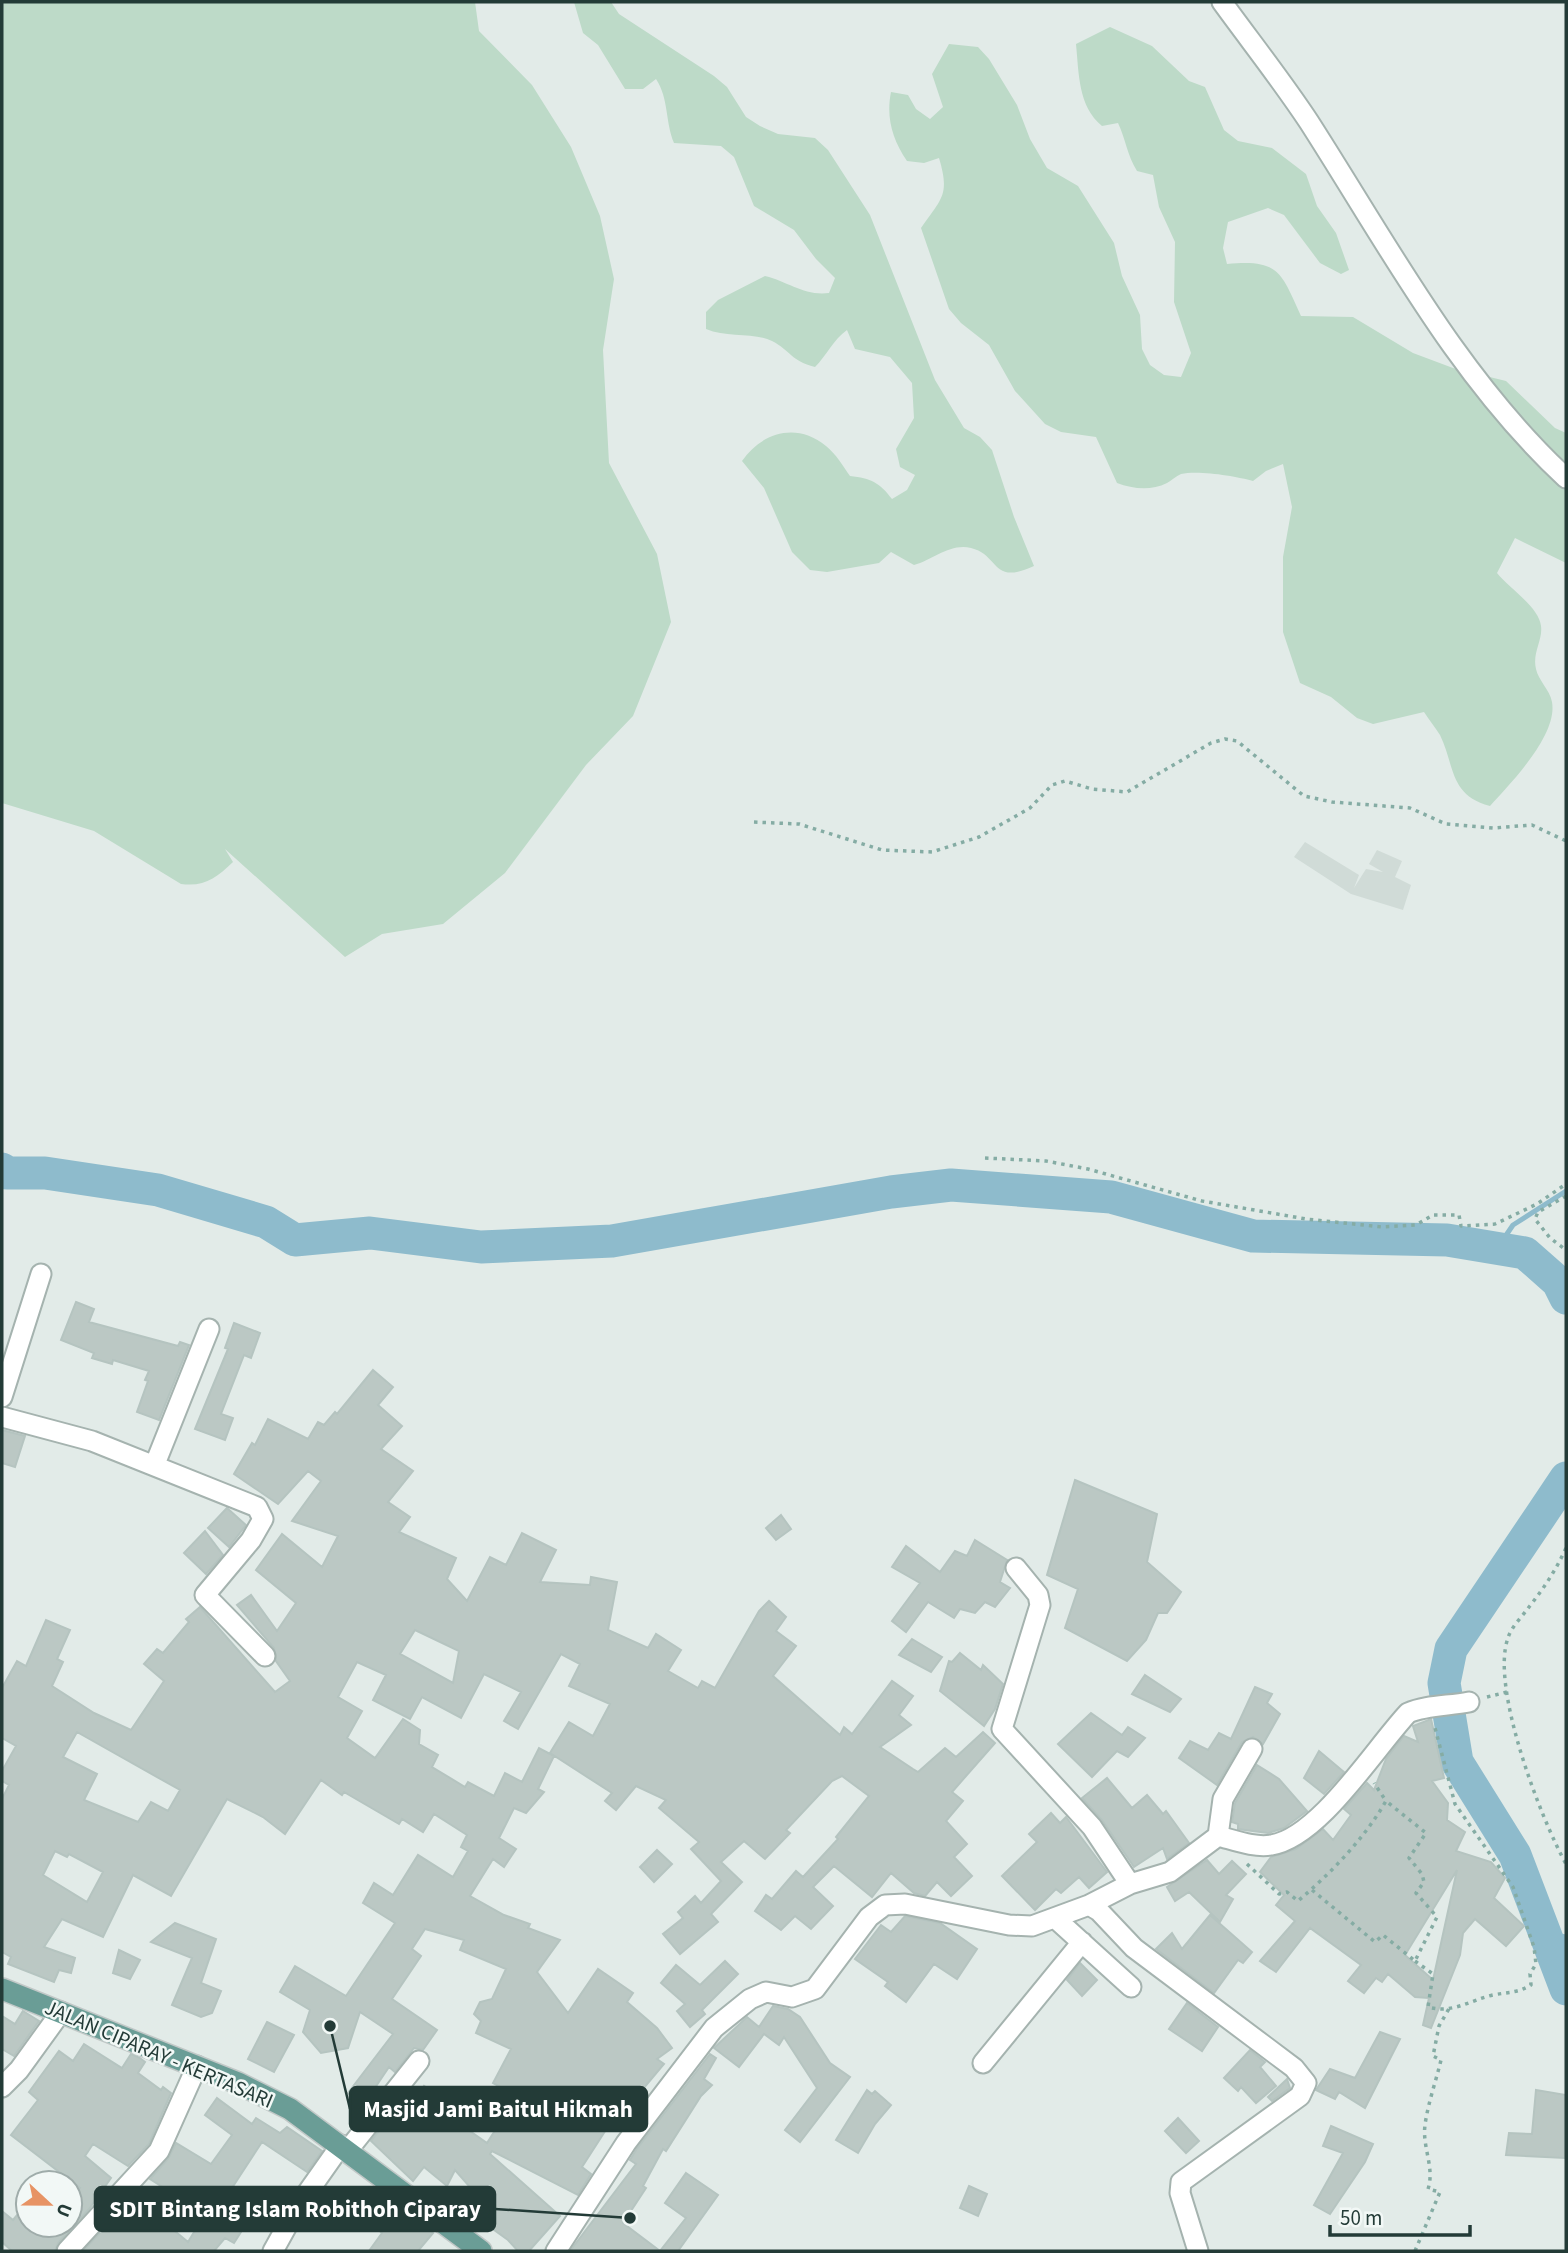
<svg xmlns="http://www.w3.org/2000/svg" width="1568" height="2253" font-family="'Source Sans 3',sans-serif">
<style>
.built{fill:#d0dbd7}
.green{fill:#bddac8}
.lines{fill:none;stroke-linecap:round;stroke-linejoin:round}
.stream{stroke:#8ebbcc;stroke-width:5}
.canal{stroke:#8ebbcc;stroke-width:19}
.river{stroke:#8ebbcc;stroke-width:33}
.building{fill:#bbc8c4;stroke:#b5c4c0;stroke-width:2;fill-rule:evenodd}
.minor-casing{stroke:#a5b3af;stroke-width:23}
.major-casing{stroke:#c1c8c7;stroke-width:24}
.path{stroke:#85aca4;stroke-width:3.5;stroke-dasharray:3.5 5;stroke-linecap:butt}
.minor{stroke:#fff;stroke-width:19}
.major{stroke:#6a9d96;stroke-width:21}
.labels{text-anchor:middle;stroke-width:5;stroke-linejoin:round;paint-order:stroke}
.street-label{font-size:21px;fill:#233b37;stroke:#f2f8f6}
.leader{fill:none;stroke:#233b37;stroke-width:2.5}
.callout-dot{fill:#233b37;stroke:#f2f8f6;stroke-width:2.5}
.callout{fill:#233b37;stroke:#233b37;stroke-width:2.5}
.callout-label{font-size:23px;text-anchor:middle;font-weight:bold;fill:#fff}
</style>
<rect width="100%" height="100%" fill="#e2ebe8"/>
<!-- built -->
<path class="built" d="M1305,842l54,33 -5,13 12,-19 17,3 -14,-8 8,-14 25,11 -7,16 16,8 -8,25 -52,-16 -57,-37z"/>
<!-- green -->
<path class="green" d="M2,2h473l4,29 53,54 39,62 29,69 14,63 -11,71 6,113 48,91 14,68 -38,94 -47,49 -81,108 -62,51 -61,10 -37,23 -120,-108 8,13c-17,16 -28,25 -52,22l-87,-53 -92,-28z
M574,2h37l8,12 95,62 13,11 19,30 14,9 18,8 37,4 13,12 42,65 65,165 29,48 16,9 12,13 22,67 20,49c-43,20 -34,-11 -63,-18 -21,-5 -38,12 -57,17l-23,-13 -12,11 -52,9 -17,-2 -18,-18 -28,-64 -22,-27c20,-29 55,-39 84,-15 10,8 17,20 24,30 21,2 30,7 42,23l15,-9 8,-15 -15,-8 -4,-18 18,-31 -2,-35 -22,-26 -35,-8 -8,-19c-14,10 -20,25 -32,37 -24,-6 -24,-16 -43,-26 -18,-9 -45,-3 -66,-12v-17l12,-12 47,-24c24,6 39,20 64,17l6,-15 -19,-19 -22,-29 -40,-24 -20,-49 -13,-11 -47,-3c-9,-22 -5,-44 -18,-64l-13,10h-18l-27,-44 -15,-12z
M1110,27l42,19 37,35 16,6 19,43 14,11 34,7 34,26 11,32 19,27 13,37 -8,4 -21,-11 -36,-48 -16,-7 -40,14 -5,26 4,16c52,-5 54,8 74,52l52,1 60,36 40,15 53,13 49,47 11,5v130l-51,-25 -18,35c12,15 42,34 44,53 2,14 -9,27 -5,43 2,11 14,21 16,33 6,33 -42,82 -62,104 -41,-11 -35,-40 -50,-71 -5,-8 -11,-15 -16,-23l-51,12 -16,-6 -26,-21 -31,-14 -17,-51v-75l9,-50 -9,-43 -17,7 -13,10c-17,-5 -55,-11 -72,-7 -5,2 -10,7 -14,9 -16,8 -34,6 -50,0l-21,-46 -35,-5 -16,-8 -30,-33 -26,-46 -28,-22 -12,-14 -28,-81c21,-30 29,-33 18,-70l-15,5 -17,-2c-15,-22 -21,-44 -16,-69l17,3 8,14 14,10 13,-12 -11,-33 17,-30 29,3 11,12 28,46 13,34 17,29 31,18 36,57 8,33 18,39 2,34 8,16 14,10 17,2 10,-24 -17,-51 1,-60 -16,-35 -6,-32 -16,-4c-10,-16 -11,-31 -19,-48l-16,3c-24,-20 -23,-52 -26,-82z"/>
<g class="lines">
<!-- stream -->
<path class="stream" d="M1498,1247l15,-22 53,-34"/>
<!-- canal -->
<path class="canal" d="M1550,1942l16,2"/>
<!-- river -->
<path class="river" d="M2,1169l5,4h38l113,17 108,32 29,18 75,-7 111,14 131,-6 279,-49 60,-7 160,12 142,39 194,4 78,13 33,29 8,16
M1566,1478l-115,171 -7,34 13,79 58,93 51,134"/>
</g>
<!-- building -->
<path class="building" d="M76,1302l18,7 -5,13 89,24 2,-4 9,3 -30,75 -22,-8 11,-31 -3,-1 4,-9 -36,-11 -1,4 -20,-6 2,-5 -33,-13z
M234,1323l26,10 -9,25 -7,-3 -23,59 12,4 -8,22 -30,-11 33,-80 -3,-1z
M373,1370l20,17 -15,18 24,21 -21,23 32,22 -25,31 22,15 -11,15 57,26 -9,21 20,22 23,-44 16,8 16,-32 34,17 -16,32 50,3 1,-8 26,5 -9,48 40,18 8,-14 25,16 -13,21 30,17 4,-7 13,7 44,-77 10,-10 17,16 -10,14 20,15 -23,30 67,59 4,-8 8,7 40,-53 21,15 -14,19 12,10 -31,22 33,22 5,3 27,-24 11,9 27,-25 12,11 -43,49 11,9 -17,20 21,23 -13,13 18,19 -21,20 -14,-14 -12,14 -11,-3 -23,-20 -19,24 -38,-31 -21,21 20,19 -22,23 -16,-13 -14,14 -26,-19 11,-16 6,4 24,-28 7,6 35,-38 -2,-2 33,-41 -27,-20 -10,5 -46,49 4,3 -25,26 -21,-18 -23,21 21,20 -31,32 7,8 -38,32 -17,-20 20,-16 -5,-6 17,-16 6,7 20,-22 -30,-32 8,-7 -40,-34 7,-8 -30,-14 -20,24 -11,-9 7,-8 -62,-40 19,-31 24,14 17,-32 -41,-18 11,-22 -19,-10 -43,75 -14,-8 17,-29 -37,-18 -23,44 -39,-21 -12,22 -37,-19 13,-25 -29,-13 -19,35 24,14 -15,27 28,20 28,-39 17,11 -1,14 19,11 -6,12 33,20 3,-5 26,14 11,-23 17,9 17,-34 15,8 -16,33 6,3 -18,21 -12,-5 -15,30 17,11 -12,18 -11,-8 -23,37 34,19 26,9 -2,4 32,12 -23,32 31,41 30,-44 35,24 -6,9 30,26 15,20 -15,11 7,5 -37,44 6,6 -12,15 -10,-7 -29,45 9,7 -13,21 -86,-44 -2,3 70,62 -31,35h-11l-10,-11 -25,-18 8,-11 -36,-41 -8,16 -23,-19 -11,14 -42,-40 27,-34 7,7 19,-28 42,28 -6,10 27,19 30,-47 -24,-13 18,-34 -35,-16 5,-12 -7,-7 6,-12 12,-3 14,-30 -46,-19 4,-10 -39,-11 -13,20 9,7 -29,43 45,31 -14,20 -9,-2 -19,24 -6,-5 -25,37 -16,-11 45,-59 -33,-22 -12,36 -27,5 -18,-21 7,-22 -30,-18 15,-26 51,30 49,-73 -32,-20 11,-20 19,12 25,-40 35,22 15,-26 -7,-4 6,-12 -33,-21 -11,18 -21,-13 -3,5 -55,-32 -2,3 -21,-15 -36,54 -22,-17 -36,-18 -56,97 -38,-21 -30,62 -41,-18 -18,28 31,11 -4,15 -12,-3 -5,12 -46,-18 3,-7 -9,-5v-153l7,-14 -7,-4v-10l14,-25 -14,-8v-50l15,-27 9,5 20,-46 24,10 -13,29 6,3 -11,24 42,27 37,17 33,-49 -20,-17 13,-15 6,4 26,-31 -3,-3 14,-12 75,85 15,-11 -14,-20 -2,-13 -37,-43 14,-10 26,36 19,-28 -40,-33 26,-36 40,33 16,-31 -46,-15 29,-40 -13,-10 -30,33 -44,-30 18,-31 3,2 13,-26 40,20 10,-17 6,3 11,-13 2,2zM415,1630l44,21 -6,32 -53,-29zM77,1732l103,58 -12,21 -17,-9 -13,20 -54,-22 13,-26 -34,-17zM55,1851l12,6 2,-3 34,18 -16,30 -44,-27z
M2,1430l23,6 -10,31 -13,-4z
M1075,1480l82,34 -10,48 34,30 -14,21h-9l-12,27 -19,21 -62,-33 13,-39 -31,-14z
M227,1508l19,17 -17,22 -21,-19z
M781,1515l10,14 -15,11 -10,-12z
M205,1531l18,24 -17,19 -22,-21z
M975,1540l32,20 -7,22 10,6 -15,19 -10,-5 -10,11 -15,-4 -6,9 -26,-16 -22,30 -14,-11 28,-38 -28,-16 14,-21 34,26 15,-21 12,5z
M912,1639l30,18 -11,15 -32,-17z
M960,1653l21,17 2,-5 20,19 -8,25 -11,17 -44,-35 9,-30 3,1z
M1145,1675l36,24 -11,13 -38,-18z
M1255,1687l17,7 -5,9 13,11 -17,30 -10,-7 -11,5 -25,43 -38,-27 11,-17 18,9 11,-17 12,6z
M1091,1713l31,22 6,-8 17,11 -17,19 -11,-6 -25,26 -34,-33z
M1431,1719l13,59 -12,3 16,22 -1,17 18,12 -9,19 35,11 14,16 -11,20 30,28 -18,20 -31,-27 -12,14 -3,22 -29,73 -8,-3 6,-27 -14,-1 -27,-23 -6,8 -6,-4 -12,15 -16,-12 13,-16 -51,-37 -34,44 -16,-11 35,-40 -19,-16 8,-10 -24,-23 11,-15 25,-8 27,-20 10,11 18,-25 -7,-6 23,-26 7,7 12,-31 18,-23 14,6 -5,-16zM1457,1870l-24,110 -28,-25z
M1319,1751l25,21 -20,22 -20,-16z
M1257,1765l22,14 28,32 -23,17 -16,5 -30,-4v-5l-6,-2 3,-19z
M1107,1778l25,30 15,-13 16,19 3,-3 23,32 -22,16 -4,-11 -29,19 -32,-47 -20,-22z
M1051,1813l9,10 6,-6 41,55 -18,16 -10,-11 -18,16 -5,-4 -21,21 -33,-34 35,-34 -8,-8z
M657,1850l15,14 -18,18 -14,-15z
M1207,1860l12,14 13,-13 14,13 -20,21 7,4 -13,23 -31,-30 -14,9 -8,-14z
M1210,1915l42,37 -9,11 -5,-3 -24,33 -58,-44 16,-16 10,16z
M905,1916l35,7 37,26 -20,30 -23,-15 -28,38 -21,-16 3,-4 -33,-23 26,-34 10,7z
M175,1923l41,16 -15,44 20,8 -9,22 -11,4 -29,-12 20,-47 -41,-16z
M119,1950l21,10 -10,19 -17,-6z
M725,1961l13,13 -36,36 3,4 -15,13 -13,-16 8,-7 -24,-21 15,-18 24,20z
M1080,1963l17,17 -15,16 -15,-16z
M1187,2003l31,24 -16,24 -33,-22z
M773,2006l15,3 12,8 30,46 20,14 -50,65 -15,-12 32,-42 -33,-51 -5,8 -15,-11 -25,33 -25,-19 33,-31 12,10z
M23,2011l16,10 -25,35 -12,-7v-33l13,8z
M267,2022l27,13 -20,37 -26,-13z
M1380,2032l20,7 -35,69 -26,-16 -4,7 -19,-9 14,-21 25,9z
M84,2044l38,24 9,-14 9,4 5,4 -7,11 23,17 2,-3 8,6 -22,51 -21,22 -35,-22 -8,12 26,22 -22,31 -31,34 -3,8h-43l-10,-9v-31l11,9 15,-18v23h42v-24l10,-13 -69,-53 27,-35 -9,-8 30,-41 14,10z
M1250,2050l15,12 -5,5 16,19 -20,17 -15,-16 -3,4 -14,-13z
M710,2054l6,4 -12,21 8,6 -11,11 -35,55 -3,-2 -20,37 3,2 -23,35 37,28h-90l66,-87 -6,-4 6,-10z
M1287,2079l3,9 -18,13 -4,-4z
M867,2090l5,4 3,-3 16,14 -16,19 -17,29 -22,-13z
M1536,2090l30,5 -1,63 -59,-3 3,-22 23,1z
M217,2098l35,26 4,-6 24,15 7,-6 35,24 -15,21 -45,-30 -32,49 12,10 -3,9 11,8 -16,25 -9,-5 -11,13h-131l26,-28 5,4 26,-25 48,40 17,-28 -55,-35 18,-20 8,-16 35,21 21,-29 -27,-20z
M1178,2118l21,23 -13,12 -21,-22z
M1331,2126l42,18 -8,18 -35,52 -16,-9 29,-52 -20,-7z
M686,2173l32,22 -40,56h-18l26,-33 -21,-15z
M969,2186l18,8 -9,22 -18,-8z
M374,2188l19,14 -4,4 27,19 3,-4 14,12 -15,18h-49l13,-18 -27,-23z"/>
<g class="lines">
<defs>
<path id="minor" d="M1222,2c29,40 60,79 87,120 79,123 149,256 257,356
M2,1397l39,-123
M2,1417l90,24 165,66 6,12 -12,21 -46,55 60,61
M155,1464l54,-135
M1016,1568l22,27 2,10 -38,124 90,98 38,57
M1218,1836c16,4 37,12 53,9 48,-7 104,-97 137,-132 18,-8 41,-7 61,-11
M1089,1905l10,6 35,37 160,120 12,15 -6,13 -119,86 -1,11 18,58
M1056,1919l75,68
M983,2063l99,-121
M2,2087l17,-17 42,-58
M348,2150l71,-89
M67,2251l92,-100 38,-85
M273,2251l25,-45 43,-61
M556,2251l70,-108 88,-115 36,-29 16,-7 26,5 23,-8 54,-72 16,-12 20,-1 104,21 23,1 57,-21 41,-21 40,-12 48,-36 5,-37 29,-50"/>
<path id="major" d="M2,1989l236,94 52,26 191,142"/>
</defs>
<!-- minor casing -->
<use href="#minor" class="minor-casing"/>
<!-- major casing -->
<use href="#major" class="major-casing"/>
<!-- path -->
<path class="path" d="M754,822l45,2 83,26 50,2 47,-15 51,-29 22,-23 13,-4 27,8 35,3 84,-49 14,-4 12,2 67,55 28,6 78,6 36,16 47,4 39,-3 34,16
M985,1158l61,3 42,8 114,32 104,18 76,8 34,-2 17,-10h26l2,11 34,-2 42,-20 29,-20
M1566,1196l-28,16 -3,7 15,19 16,12
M1566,1548c-10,22 -22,40 -37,59 -7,10 -18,20 -21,31 -18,49 33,181 58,226
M1487,1697l20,-5
M1247,1864l32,30 8,-2 11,9c33,-28 66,-62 88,-100l-12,-18
M1312,1890l63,52 8,-7 32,26 22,-44 -21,-24 8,-11 -2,-8 -13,-16 17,-25 -40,-32
M1415,1961l18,13 -5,33c25,7 42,-7 65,-12 15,-3 25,-2 38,-10l-1,-11 6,-10 -2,-17 -21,-60 -58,-83 -21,-80
M1415,2251l25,-59 -12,-3c7,-21 -6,-42 -3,-64 3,-22 11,-44 16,-65l-8,-4 6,-30 11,-19"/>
<!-- minor -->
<use href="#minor" class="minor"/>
<!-- major -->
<use href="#major" class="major"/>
</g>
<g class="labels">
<!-- street labels -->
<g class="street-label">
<text transform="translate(159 2054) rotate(23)" y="7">JALAN CIPARAY - KERTASARI</text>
</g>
</g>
<!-- callouts -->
<path class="leader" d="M330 2026L350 2109M630 2218L495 2209"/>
<g class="callout-dot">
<circle cx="330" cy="2026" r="7"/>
<circle cx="630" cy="2218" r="7"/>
</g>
<g class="callout">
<rect x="350" y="2087" width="297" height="44" rx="7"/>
<rect x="95" y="2187" width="400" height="44" rx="7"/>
</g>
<g class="callout-label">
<text x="498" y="2117">Masjid Jami Baitul Hikmah</text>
<text x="295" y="2217">SDIT Bintang Islam Robithoh Ciparay</text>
</g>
<!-- border -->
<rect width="1568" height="2253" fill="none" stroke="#233b37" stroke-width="7"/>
<!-- north arrow -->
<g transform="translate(49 2204) rotate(112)"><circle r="33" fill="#f2f8f6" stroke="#9facaa" stroke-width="2"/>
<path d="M0-5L12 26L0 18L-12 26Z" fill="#e79364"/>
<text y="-10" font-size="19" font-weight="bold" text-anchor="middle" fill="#233b37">U</text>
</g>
<!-- scale -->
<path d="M1330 2225v10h140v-10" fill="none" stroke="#233b37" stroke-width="3.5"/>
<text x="1340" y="2225" font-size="21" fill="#233b37" stroke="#f2f8f6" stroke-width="5" paint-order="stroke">50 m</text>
</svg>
